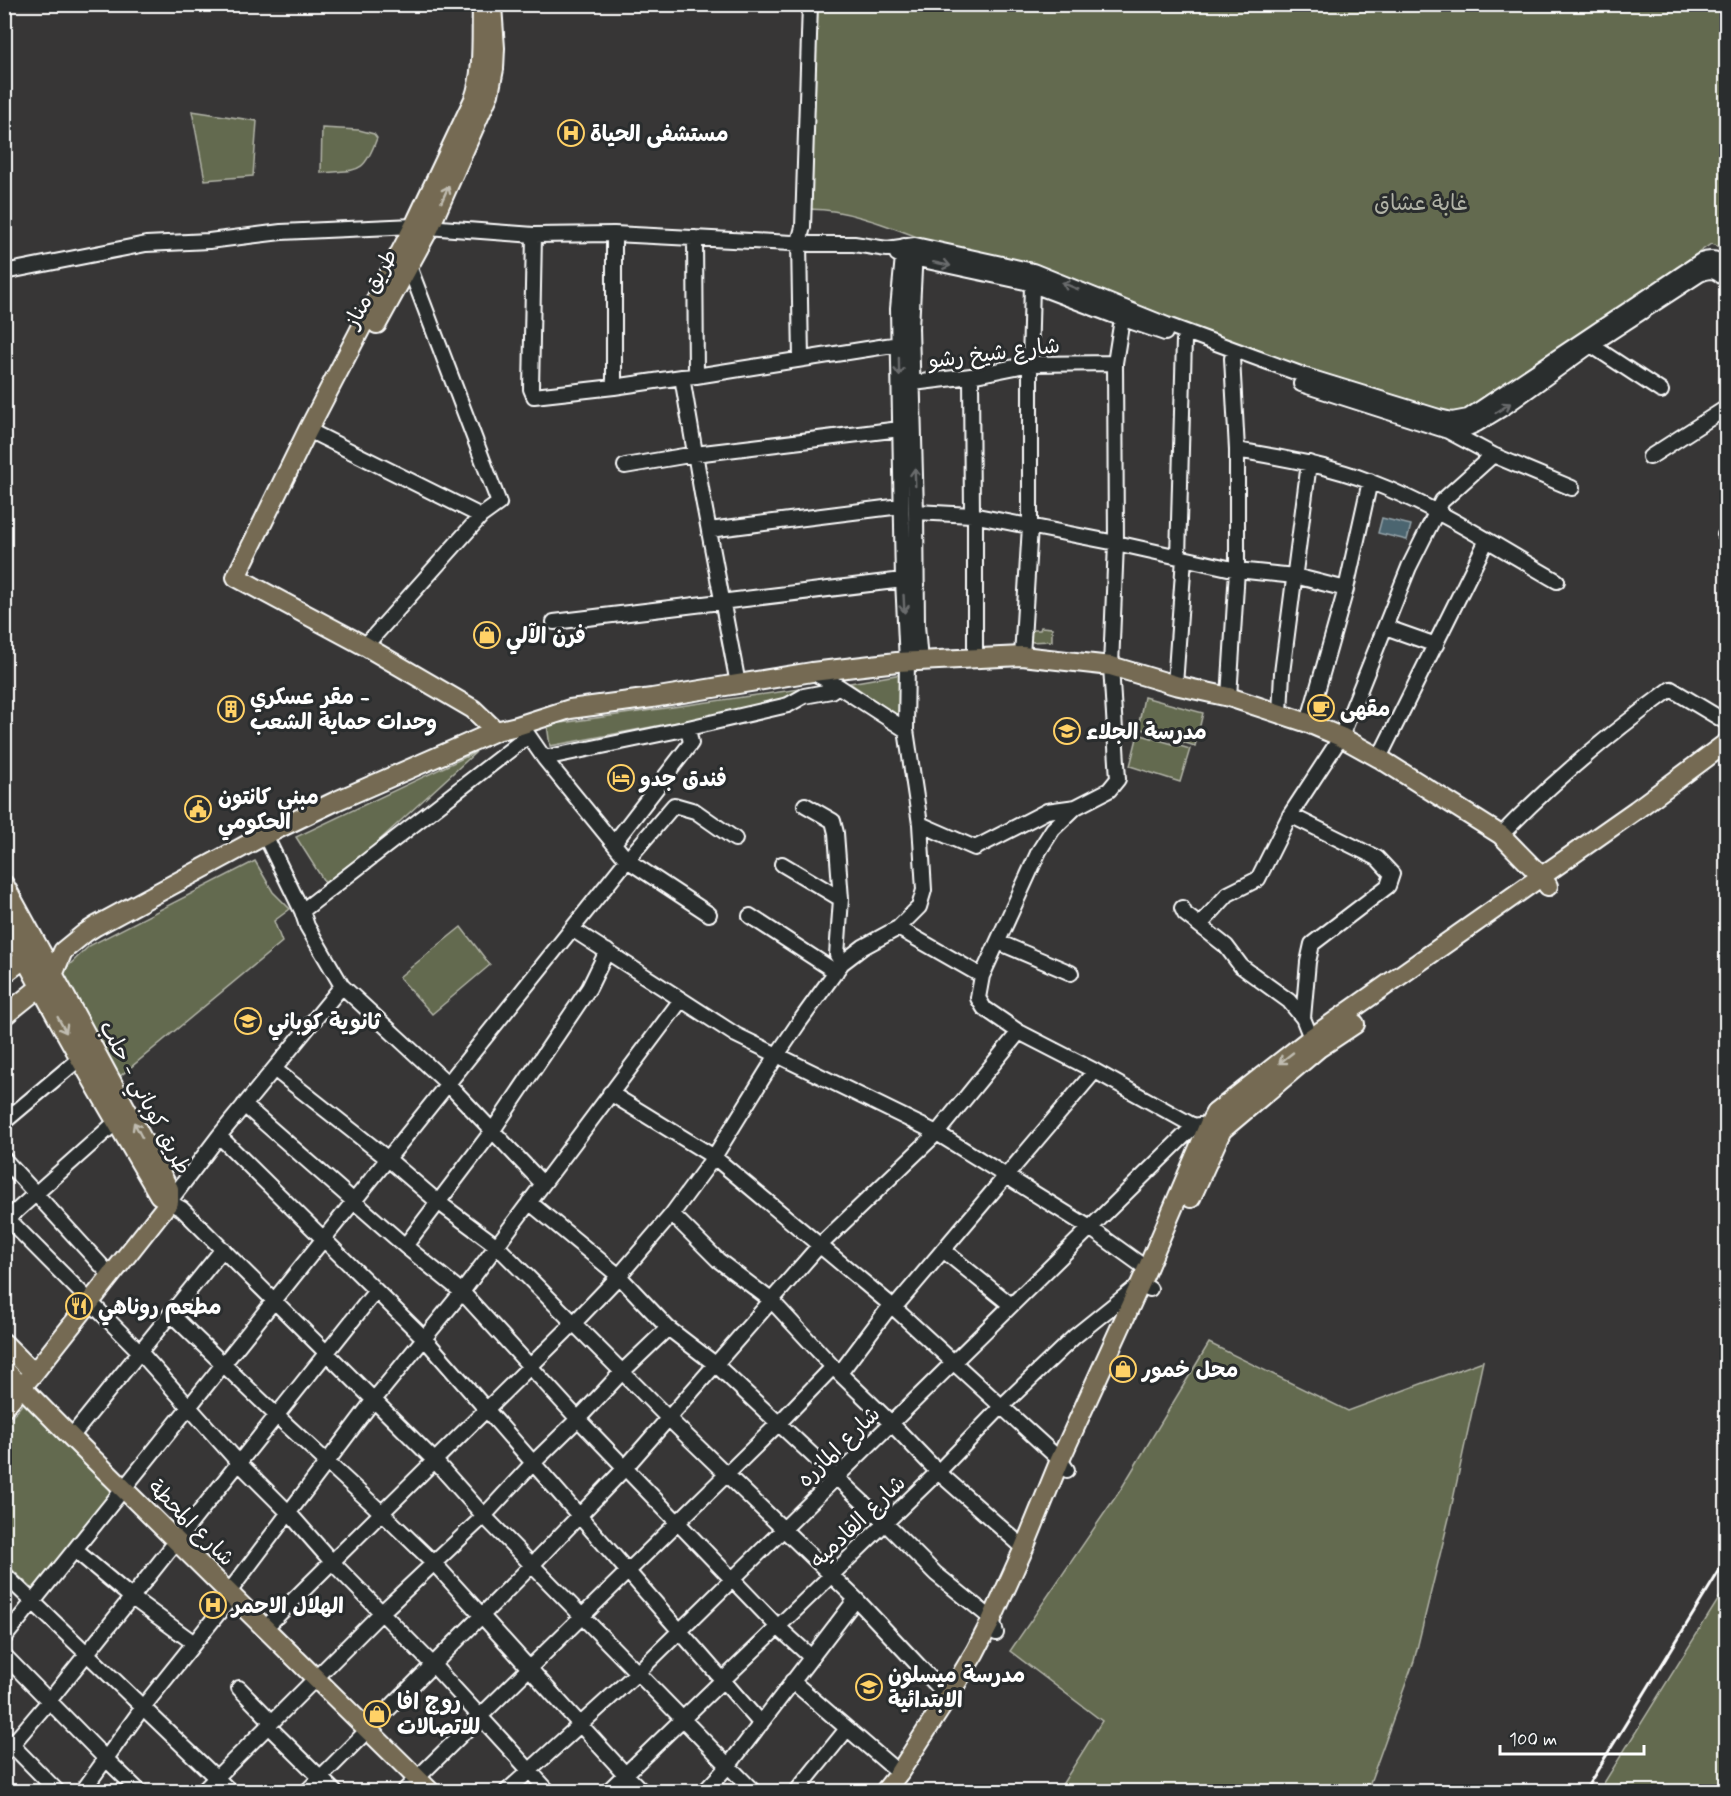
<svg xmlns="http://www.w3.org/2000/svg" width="1731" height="1796" font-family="Mynerve,'Playpen Sans Arabic',sans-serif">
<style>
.green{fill:#646a50;stroke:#b2b4a8;stroke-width:1.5}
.water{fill:#4c6570;stroke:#94a3a9;stroke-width:1.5}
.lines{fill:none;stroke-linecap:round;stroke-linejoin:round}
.minor-casing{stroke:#fff;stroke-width:18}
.major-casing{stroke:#fff;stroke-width:22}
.minor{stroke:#2a2d2e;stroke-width:14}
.major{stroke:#746b52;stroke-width:18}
.rail{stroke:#fff;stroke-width:3}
.oneway{stroke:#c0bcb1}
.oneway2{stroke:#6a6c6d}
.labels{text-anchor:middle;stroke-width:6;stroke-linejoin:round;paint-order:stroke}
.poi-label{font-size:22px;font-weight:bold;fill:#fff;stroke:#2a2d2e;text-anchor:start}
.park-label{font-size:22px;fill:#b2b4a8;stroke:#2a2d2e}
.street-label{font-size:22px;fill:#fff;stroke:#2a2d2e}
</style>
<rect width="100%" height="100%" fill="#373636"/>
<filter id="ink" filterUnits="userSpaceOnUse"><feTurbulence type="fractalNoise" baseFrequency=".0167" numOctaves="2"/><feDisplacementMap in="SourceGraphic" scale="12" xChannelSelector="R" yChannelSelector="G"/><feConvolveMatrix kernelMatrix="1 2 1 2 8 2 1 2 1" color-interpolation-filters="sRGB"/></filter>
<g filter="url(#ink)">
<!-- green -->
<path class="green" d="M805,5h921v248l-6,-6 -9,-3 -254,175 -138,-40 -389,-137c-36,-14 -91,-37 -129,-32z
M192,111l65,10 -4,55 -48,4z
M322,128l37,2 15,4 3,4c-14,38 -19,31 -56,35z
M1041,627l11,1v13l-24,1 1,-12h11z
M902,674l-3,43 -49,-34z
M828,685l-59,18 -43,10 -176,33 -3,-21z
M1144,697l59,16 -8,33 -57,-18z
M1138,734l52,15 -10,33 -50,-16z
M476,752l-104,95 -47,36 -29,-46z
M255,861l18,31 17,17 -16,12 8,21 -163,135 -59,-103 29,-28z
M461,927l29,38 -58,49 -33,-37z
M1209,1343l139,68 135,-50 -34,157 -35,143 -47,130h-309l44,-70 -92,-70 111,-162z
M25,1401l89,89 -79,101 -30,-28 -1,-137z
M1726,1587v204h-127z"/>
<!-- water -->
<path class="water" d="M1382,518l29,7 -4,15 -29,-7z"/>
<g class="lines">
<defs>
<path id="minor" d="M534,235l-3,154 3,7 80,-9 68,-10
M695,238l1,138 -14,1 20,117 36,190
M915,250l-4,78 5,184 1,113 3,37
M897,254l6,3 10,1 112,24 87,33 53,18
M405,262l4,4 90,237 -18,13
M4,272l142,-28 63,-3 72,-9 133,-6 120,9 80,-1 198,10h42l33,5 28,-4 118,26 134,54 139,51 133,41 13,3 16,-3 233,-156c10,-4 18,-2 25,5
M1591,345l70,46
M801,359l-2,-117 4,-15 7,-223
M696,376l203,-32
M971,376l1,139
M913,383l58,-7 59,-12 85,-1
M1301,384l147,47h13l16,-7 28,-17 86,-62 109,-71c11,-6 18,-2 26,6
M614,387v-153
M308,430l173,86 -116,130
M1237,450c45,8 91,15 134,32 66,25 125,64 186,99
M1493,455l79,33
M1650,457l76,-49
M625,466l70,-12 205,-25
M916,512l56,3 144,28 121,27 58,6 51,13 24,-108
M709,530l192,-24
M1725,535h1
M1178,557l6,-217
M554,622l349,-42
M1385,627l51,18
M1022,656l8,-130v-162l2,-80
M975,658v-142
M812,672l26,14 68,44
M1175,685l9,-127
M1229,697l8,-127v-120l-5,-92
M1280,713l2,-40 27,-210
M1308,723l38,-134
M524,729l20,29 83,102 82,54
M528,736l-226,175 5,15 35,60 106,98 95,100
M544,758l140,-29 104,-24 16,-9 27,-5 7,-5
M1379,758l108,-218
M805,805l28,16 3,12 5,66 -4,56 5,8
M1290,815l87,43 15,16 -4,12 -76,58 -4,18 -5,56
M920,824l55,24 72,-37 29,-4
M265,835l37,76
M1501,835c53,-55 108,-101 170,-146l55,33
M614,843l77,-100 -3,-15
M782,864l59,35
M1182,908l3,6 41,32 15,20 48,35 14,17 8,20 6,7
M750,916l86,56
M1200,925l28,-31 30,-15 32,-64 51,-78 68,-170 33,-66 51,-46 -45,-24
M898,928l84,48 -4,22 6,10 35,24 76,39 99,55 6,-1
M572,929l164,106 201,98 153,95 57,41
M998,942l73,31
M982,976l57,-125 14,-22 23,-22 33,-17 9,-11 -7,-113 5,-123 -1,-180 7,-44
M342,986l-123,150 -50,66 13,7 253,252 49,55 270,276
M274,1069l114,90 50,43 59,44 171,172 188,181 92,98
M610,1093l104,64 177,148 169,155 7,10
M244,1105l161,141 57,46 116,127 200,208 33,30
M4,1122l76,-64
M219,1136l205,202 337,386
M4,1159l107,117
M529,1202l90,74 49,52 47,36 170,159 51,51 56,45 4,14
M672,1214l46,46 54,41 61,66 58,56 47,49 86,76
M4,1215l136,137 99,111 50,50 43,49 101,103 116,127
M4,1222l112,-100
M405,1246l88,-116 96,-142 18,-37
M943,1250l68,55
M894,1308l201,-237
M171,1314l106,102 105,97 52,50 191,211 18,18
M840,1373l51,-68
M71,1437l152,-188
M75,1550l56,47 63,46
M4,1574l227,218
M229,1592l144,-191 89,-109 219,-292
M265,1628l308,-304 45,-47 54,-63 42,-57 63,-102 21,-31 44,-61 21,-16 35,-19 21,-21 5,-17 -4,-66 -14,-94 1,-68 -4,-82 -5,-271 6,-63
M4,1638l623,-778 47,-55 21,6 40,28
M4,1655l102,104 34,33
M792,1681l107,92
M239,1688l33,34
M268,1726l67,66
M4,1737l54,55
M4,1754l45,-53 326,-409
M82,1792l61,-85 89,-111
M202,1792l180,-180 102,-96 49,-53 45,-44 44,-47 46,-44
M306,1792l226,-227 93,-97 194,-222 118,-113 82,-101
M403,1792l376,-369 54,-56
M506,1792l131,-119 557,-547
M607,1792l331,-320 64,-66 72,-69 66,-53 10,5
M704,1792l25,-27 127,-166
M796,1792l51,-63"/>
<path id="major" d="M482,4c-1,30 2,68 -8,95l-60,127 -106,204 -72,147 129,69 108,63 23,22
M377,324l52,-95 60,-135 5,-25 1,-21 -3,-42
M4,884c56,102 111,203 165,305v13
M4,918c48,94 102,186 155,277l7,4
M4,974l21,-16 10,-5
M4,1016l36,-29 13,-12 10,-24 22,-18 11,-7 169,-91 71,-34 160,-70 21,-5 53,-17 82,-11 160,-26 85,-10 125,-6 89,10 64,19 54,12 79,26 33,14 38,21 122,77 41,42 6,9
M1191,1198l31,-68 97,-82 36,-24
M4,1343l30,30
M4,1369l67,68 360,355
M4,1407l30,-34 135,-171
M884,1792l15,-19 49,-76 27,-45 17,-33 32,-71 36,-88 87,-191 62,-145 6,-11 96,-75 325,-228 90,-67"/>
</defs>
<!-- minor casing -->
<use href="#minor" class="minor-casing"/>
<!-- major casing -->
<use href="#major" class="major-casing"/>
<!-- minor -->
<use href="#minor" class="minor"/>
<!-- major -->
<use href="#major" class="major"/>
<!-- rail -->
<path class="rail" d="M1584,1792l142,-232"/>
</g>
<!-- one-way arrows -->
<defs><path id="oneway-shaft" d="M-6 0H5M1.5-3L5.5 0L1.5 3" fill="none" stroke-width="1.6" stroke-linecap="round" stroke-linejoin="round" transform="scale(1.5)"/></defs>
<g class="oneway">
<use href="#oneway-shaft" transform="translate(445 194) rotate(-66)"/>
<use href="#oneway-shaft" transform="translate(62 1025) rotate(61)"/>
<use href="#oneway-shaft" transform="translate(1286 1058) rotate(142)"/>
<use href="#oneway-shaft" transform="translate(138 1130) rotate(-118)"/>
</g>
<g class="oneway2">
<use href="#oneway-shaft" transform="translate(942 264) rotate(12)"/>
<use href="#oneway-shaft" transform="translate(1070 286) rotate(-158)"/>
<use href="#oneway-shaft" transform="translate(899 367) rotate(89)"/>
<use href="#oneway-shaft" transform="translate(1503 408) rotate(-33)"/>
<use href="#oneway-shaft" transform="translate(915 477) rotate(-92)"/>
<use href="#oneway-shaft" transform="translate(904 604) rotate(87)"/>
</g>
</g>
<!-- icons -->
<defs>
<symbol id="hospital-ring" viewBox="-11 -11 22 22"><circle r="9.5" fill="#2a2d2e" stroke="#ffd166" stroke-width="1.5"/><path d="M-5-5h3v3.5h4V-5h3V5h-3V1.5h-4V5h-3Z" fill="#ffd166"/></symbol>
<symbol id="shop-ring" viewBox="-11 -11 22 22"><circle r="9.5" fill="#2a2d2e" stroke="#ffd166" stroke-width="1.5"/><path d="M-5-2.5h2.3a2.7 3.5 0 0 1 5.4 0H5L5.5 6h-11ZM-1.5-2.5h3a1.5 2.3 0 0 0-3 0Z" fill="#ffd166"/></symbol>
<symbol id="cafe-ring" viewBox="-11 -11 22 22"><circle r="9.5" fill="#2a2d2e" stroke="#ffd166" stroke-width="1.5"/><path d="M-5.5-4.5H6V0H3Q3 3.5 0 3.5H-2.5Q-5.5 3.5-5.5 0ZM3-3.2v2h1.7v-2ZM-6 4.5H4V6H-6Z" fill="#ffd166"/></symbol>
<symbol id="building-ring" viewBox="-11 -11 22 22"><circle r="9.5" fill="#2a2d2e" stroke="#ffd166" stroke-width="1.5"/><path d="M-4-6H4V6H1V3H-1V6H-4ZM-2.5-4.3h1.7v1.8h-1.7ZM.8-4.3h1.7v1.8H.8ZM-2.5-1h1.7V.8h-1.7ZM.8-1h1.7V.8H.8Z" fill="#ffd166"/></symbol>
<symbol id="school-ring" viewBox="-11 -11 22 22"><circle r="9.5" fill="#2a2d2e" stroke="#ffd166" stroke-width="1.5"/><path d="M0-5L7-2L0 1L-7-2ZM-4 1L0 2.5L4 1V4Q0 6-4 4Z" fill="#ffd166"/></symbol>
<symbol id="hotel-ring" viewBox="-11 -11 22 22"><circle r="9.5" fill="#2a2d2e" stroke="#ffd166" stroke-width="1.5"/><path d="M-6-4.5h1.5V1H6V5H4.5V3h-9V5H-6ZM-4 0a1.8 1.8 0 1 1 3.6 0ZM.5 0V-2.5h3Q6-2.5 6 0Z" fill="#ffd166"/></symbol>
<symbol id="civic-ring" viewBox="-11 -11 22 22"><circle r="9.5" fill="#2a2d2e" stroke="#ffd166" stroke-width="1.5"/><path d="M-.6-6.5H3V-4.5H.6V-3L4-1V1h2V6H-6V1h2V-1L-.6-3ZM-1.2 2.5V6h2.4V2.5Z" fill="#ffd166"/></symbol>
<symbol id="restaurant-ring" viewBox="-11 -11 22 22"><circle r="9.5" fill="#2a2d2e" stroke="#ffd166" stroke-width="1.5"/><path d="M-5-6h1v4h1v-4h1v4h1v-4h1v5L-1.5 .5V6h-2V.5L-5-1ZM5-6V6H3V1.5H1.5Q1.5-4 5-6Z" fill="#ffd166"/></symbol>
</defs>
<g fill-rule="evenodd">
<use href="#hospital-ring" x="556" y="118" width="30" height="30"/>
<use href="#shop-ring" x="472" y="620" width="30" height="30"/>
<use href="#cafe-ring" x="1306" y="693" width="30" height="30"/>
<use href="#building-ring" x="216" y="694" width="30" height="30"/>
<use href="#school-ring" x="1052" y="716" width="30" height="30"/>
<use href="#hotel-ring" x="606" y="763" width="30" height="30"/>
<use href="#civic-ring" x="183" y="794" width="30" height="30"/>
<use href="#school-ring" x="233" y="1006" width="30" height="30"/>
<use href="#restaurant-ring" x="64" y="1291" width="30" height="30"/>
<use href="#shop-ring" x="1108" y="1354" width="30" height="30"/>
<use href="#hospital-ring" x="198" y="1590" width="30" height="30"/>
<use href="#school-ring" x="854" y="1672" width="30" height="30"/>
<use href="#shop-ring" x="362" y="1699" width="30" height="30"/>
</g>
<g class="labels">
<!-- poi labels -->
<g class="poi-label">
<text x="590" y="141">مستشفى الحياة</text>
<text x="506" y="643">فرن الآلي</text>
<text x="250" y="704">مقر عسكري -<tspan x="250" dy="25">وحدات حماية الشعب</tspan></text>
<text x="1340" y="716">مقهى</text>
<text x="1086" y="739">مدرسة الجلاء</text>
<text x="640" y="786">فندق جدو</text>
<text x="218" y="804">مبنى كانتون<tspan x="218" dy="25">الحكومي</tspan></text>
<text x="268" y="1029">ثانوية كوباني</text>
<text x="98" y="1314">مطعم روناهي</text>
<text x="1142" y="1377">محل خمور</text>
<text x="232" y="1613">الهلال الاحمر</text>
<text x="888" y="1682">مدرسة ميسلون<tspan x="888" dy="25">الابتدائية</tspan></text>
<text x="397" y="1709">روج افا<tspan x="397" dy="25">للاتصالات</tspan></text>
</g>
<!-- park labels -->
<g class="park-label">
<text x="1421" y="210">غابة عشاق</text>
</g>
<!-- street labels -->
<g class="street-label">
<text transform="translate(370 288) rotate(-61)" y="8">طريق مناز</text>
<text transform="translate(994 352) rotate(-7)" y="8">شارع شيخ رشو</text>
<text transform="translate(146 1097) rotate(62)" y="8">طريق كوباني - حلب</text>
<text transform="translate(838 1446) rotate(-44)" y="8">شارع المازره</text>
<text transform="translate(857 1521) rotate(-44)" y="8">شارع القادميه</text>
<text transform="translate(192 1522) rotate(45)" y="8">شارع المحطة</text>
</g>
</g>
<!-- margin -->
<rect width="1731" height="1796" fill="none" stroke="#2a2d2e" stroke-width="24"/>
<rect x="12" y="12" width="1707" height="1772" fill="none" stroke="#fff" stroke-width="2" filter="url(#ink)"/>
<!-- scale -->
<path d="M1500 1745v9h144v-9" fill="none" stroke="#ffffff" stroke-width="3"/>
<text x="1509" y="1745" font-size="18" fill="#ffffff" stroke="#2a2d2e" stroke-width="4.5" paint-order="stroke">100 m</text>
</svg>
